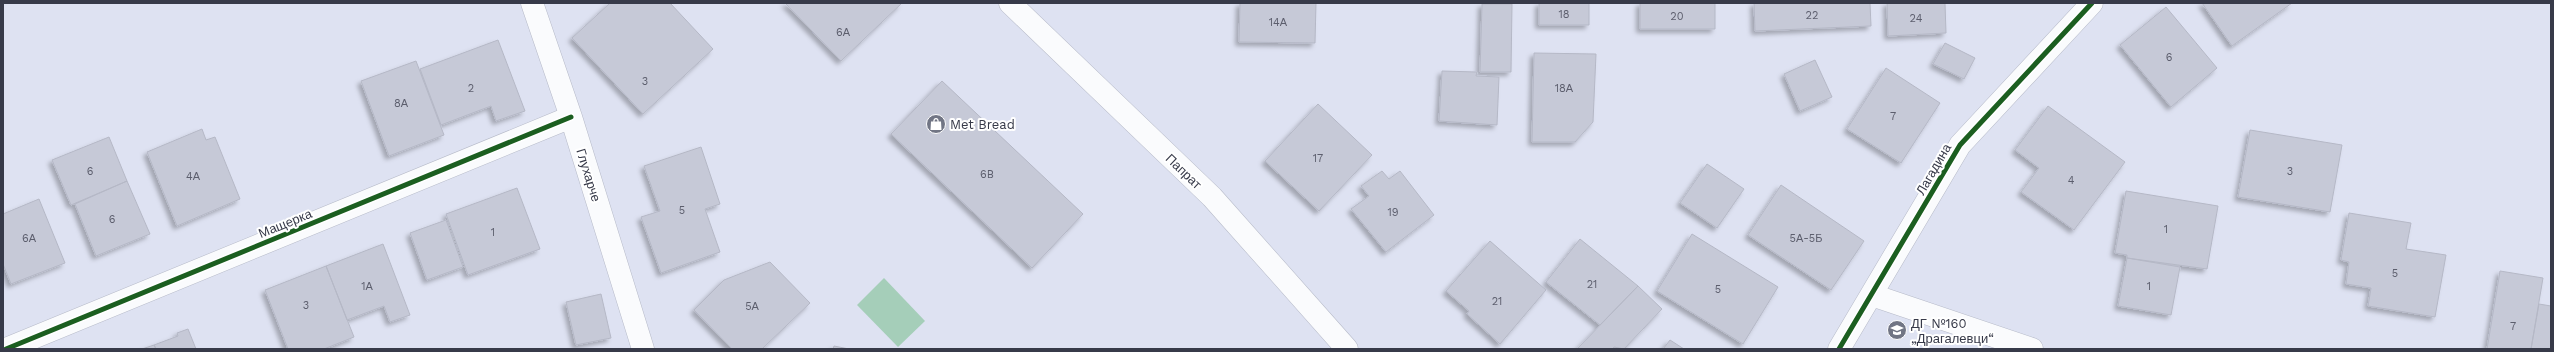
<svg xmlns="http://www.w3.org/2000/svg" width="2554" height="352" font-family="'Work Sans',sans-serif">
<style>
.water{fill:#a5ceb9}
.building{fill:#c6c9d7;stroke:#b5b8c6;filter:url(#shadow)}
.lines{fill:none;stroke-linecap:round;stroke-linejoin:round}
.minor-casing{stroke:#b6bac8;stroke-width:23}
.major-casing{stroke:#b6bac8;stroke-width:23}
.minor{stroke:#fafbfd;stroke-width:22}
.major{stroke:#fafbfd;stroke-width:22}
.cycleway-casing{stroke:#fff;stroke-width:8}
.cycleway{stroke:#1b5e20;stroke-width:5}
.labels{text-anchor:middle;stroke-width:4;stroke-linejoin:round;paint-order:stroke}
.number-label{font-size:11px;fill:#5c5e6d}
.poi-label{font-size:13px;fill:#373a49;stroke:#fff;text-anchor:start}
.street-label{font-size:13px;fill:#373a49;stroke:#fff}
</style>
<defs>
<filter id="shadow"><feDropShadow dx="-3.5" dy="3.5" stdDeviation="2" flood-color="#0004"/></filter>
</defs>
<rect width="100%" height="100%" fill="#dee2f2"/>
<!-- water -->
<path class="water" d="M884,278l41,43 -27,26 -41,-42z"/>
<!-- building -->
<path class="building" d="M610,3h60l43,46 -70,65 -71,-76z
M785,3h117l-61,58z
M1240,3h76l-1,40 -76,-1z
M1539,3h50v22h-50z
M1640,3h75v26h-75z
M1754,3h116l1,23 -116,5z
M1887,3h58l1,30 -58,3z
M2202,3h90l-60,43z
M1482,4h30l-1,68h-31z
M2166,7l51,61 -46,39 -51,-62z
M498,40l27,71 -29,10 -5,-15 -50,19 -21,-56z
M1945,43l30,15 -11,21 -31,-15z
M1534,53l62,1 -3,68 -18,20h-43z
M1815,60l17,37 -32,14 -16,-37z
M416,61l28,74 -55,21 -28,-75z
M1886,68l54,35 -39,60 -54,-34z
M1442,71l35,1 -1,4 23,1 -2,48 -58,-4z
M942,81l141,133 -51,54 -141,-134z
M1318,104l54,51 -53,56 -54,-50z
M2048,106l77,56 -51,68 -53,-38 18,-24 -24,-18z
M202,129l4,11 9,-3 25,62 -63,27 -30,-74z
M2250,130l92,15 -12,67 -92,-15z
M109,137l18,44 -56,24 -19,-45z
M701,147l19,57 -15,5 15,43 -59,21 -20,-56 19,-6 -16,-45z
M1707,164l37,25 -27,39 -37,-25z
M1382,171l7,8 11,-8 34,44 -48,37 -35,-43 18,-13 -8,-10z
M127,181l23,53 -54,22 -21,-52z
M1781,185l83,56 -33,49 -83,-55z
M517,188l23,61 -72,26 -22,-61z
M2126,191l92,15 -11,63 -80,-11v-3l-12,-2z
M39,199l26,64 -54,21 -8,-20v-50z
M2349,213l62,10 -5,26 40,6 -11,62 -67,-11 3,-18 -25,-4 3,-22 -8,-2z
M446,220l17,47 -36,13 -17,-47z
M1692,234l86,53 -35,57 -86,-53z
M1580,239l58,47 -38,39 -54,-43z
M1490,241l56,49 -46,54 -33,-30 2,-3 -23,-20z
M383,244l27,71 -20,7 -6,-16 -37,14 -21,-54z
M2127,258l53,9 -9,48 -53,-9z
M770,262l40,41 -48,46h-30l-38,-39 30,-30z
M326,266l28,71 -30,12h-36l-23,-59z
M2500,271l43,7 -12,71h-44z
M1638,286l24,23 -38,40 -10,-2 -2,2h-35z
M601,294l10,44 -35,7 -10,-43z
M2539,304l12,2v43h-20z
M188,329l8,20h-40l-2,-4 24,-9 -1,-3z
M1670,340l14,9h-21z
M154,345l2,4h-14z
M834,346l15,3h-16z"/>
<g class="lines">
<defs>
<path id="minor" d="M532,3l39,114 72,232
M1872,295l160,54
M6,349l565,-232
M1839,349l121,-204 132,-142"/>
<path id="major" d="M1010,3l202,194 135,152"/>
</defs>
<!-- minor casing -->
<use href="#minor" class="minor-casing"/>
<!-- major casing -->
<use href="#major" class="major-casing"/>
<!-- minor -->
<use href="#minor" class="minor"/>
<!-- major -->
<use href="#major" class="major"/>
<defs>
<path id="cycleway" d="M6,349l565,-232
M1839,349l121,-204 132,-142"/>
</defs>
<!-- cycleway casing -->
<use href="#cycleway" class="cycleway-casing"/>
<!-- cycleway -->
<use href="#cycleway" class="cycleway"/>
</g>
<!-- icons -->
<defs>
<symbol id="shop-disc" viewBox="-11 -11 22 22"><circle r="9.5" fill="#717584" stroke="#fff"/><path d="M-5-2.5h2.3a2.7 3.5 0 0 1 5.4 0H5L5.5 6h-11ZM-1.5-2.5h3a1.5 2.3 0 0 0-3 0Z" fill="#fff"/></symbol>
<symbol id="school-disc" viewBox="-11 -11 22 22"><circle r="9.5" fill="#717584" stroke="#fff"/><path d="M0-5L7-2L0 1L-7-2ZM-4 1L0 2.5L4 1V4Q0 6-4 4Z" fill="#fff"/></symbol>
</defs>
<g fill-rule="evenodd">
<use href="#shop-disc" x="925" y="113" width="22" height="22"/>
<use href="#school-disc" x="1886" y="319" width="22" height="22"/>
</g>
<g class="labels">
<!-- number labels -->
<g class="number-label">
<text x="1564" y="18">18</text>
<text x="1812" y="19">22</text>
<text x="1677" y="20">20</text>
<text x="1916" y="22">24</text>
<text x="1278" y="26">14А</text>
<text x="843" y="36">6А</text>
<text x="2169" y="61">6</text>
<text x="645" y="85">3</text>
<text x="471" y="92">2</text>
<text x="1564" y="92">18А</text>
<text x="401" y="107">8А</text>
<text x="1893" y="120">7</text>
<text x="1318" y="162">17</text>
<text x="90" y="175">6</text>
<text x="2290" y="175">3</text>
<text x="987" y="178">6B</text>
<text x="193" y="180">4А</text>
<text x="2071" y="184">4</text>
<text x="682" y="214">5</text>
<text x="1393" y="216">19</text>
<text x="112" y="223">6</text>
<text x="2166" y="233">1</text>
<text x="493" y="236">1</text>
<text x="29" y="242">6А</text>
<text x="1806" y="242">5А-5Б</text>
<text x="2395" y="277">5</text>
<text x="1592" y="288">21</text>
<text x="367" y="290">1А</text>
<text x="2149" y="290">1</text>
<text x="1718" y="293">5</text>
<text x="1497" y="305">21</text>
<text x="306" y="309">3</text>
<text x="752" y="310">5А</text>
<text x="2513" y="330">7</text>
</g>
<!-- poi labels -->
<g class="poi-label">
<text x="950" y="129">Met Bread</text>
<text x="1911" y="328">ДГ №160<tspan x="1911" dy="15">„Драгалевци“</tspan></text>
</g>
<!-- street labels -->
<g class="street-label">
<text transform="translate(1933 169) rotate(-60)" y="5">Лагадина</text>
<text transform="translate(1184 171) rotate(44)" y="5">Папрат</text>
<text transform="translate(589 175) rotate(73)" y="5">Глухарче</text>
<text transform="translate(285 223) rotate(-22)" y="5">Мащерка</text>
</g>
</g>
<!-- border -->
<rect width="2554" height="352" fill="none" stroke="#373a49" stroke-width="8"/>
</svg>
